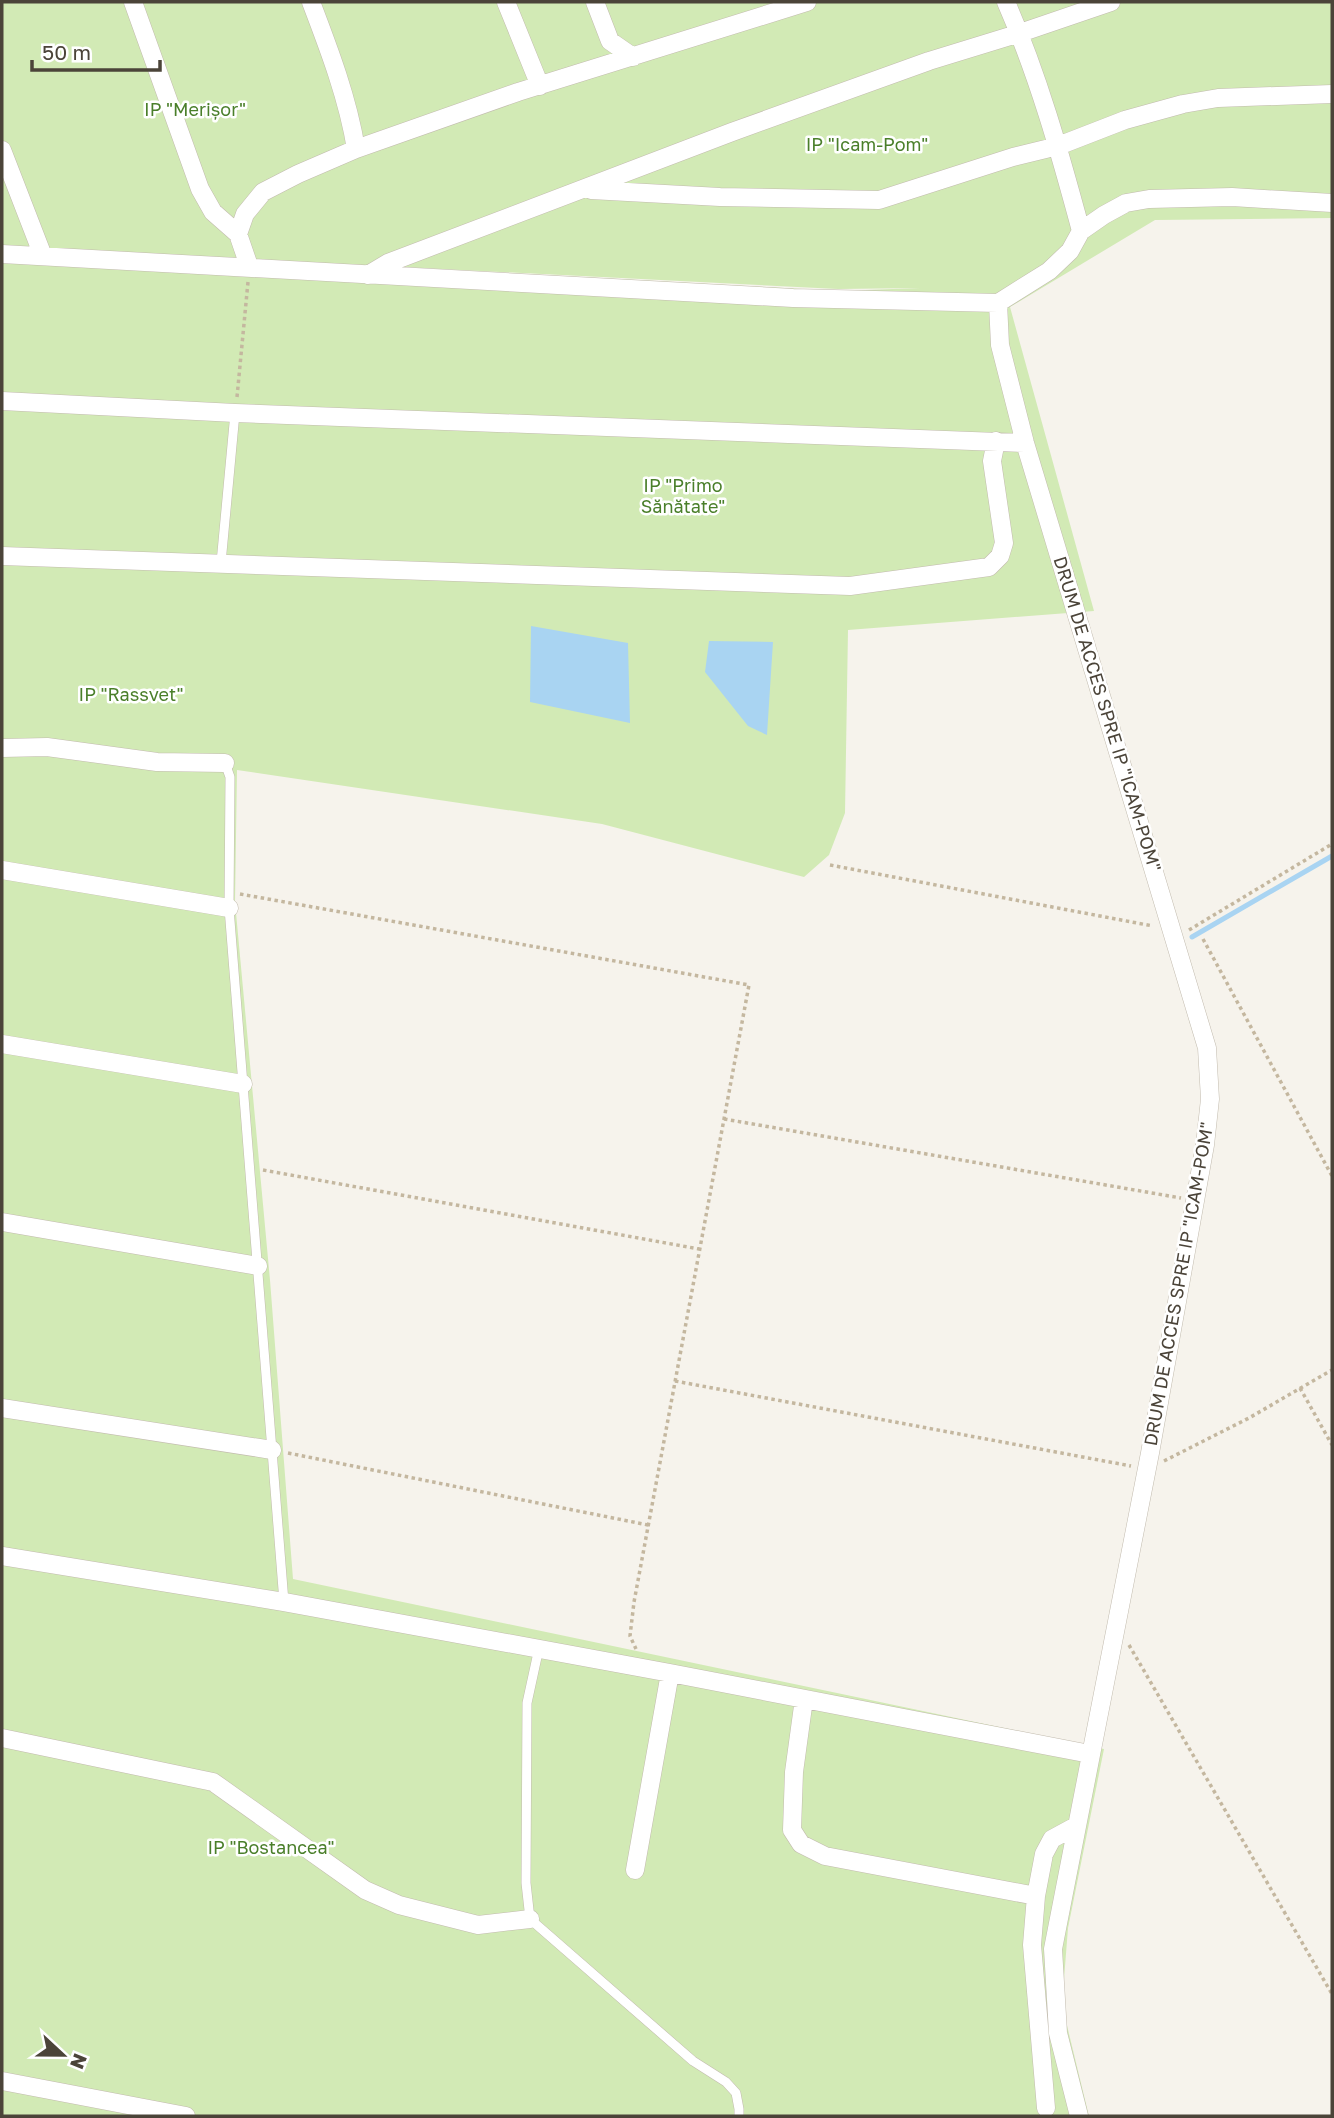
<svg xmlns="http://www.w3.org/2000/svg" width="1334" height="2118" font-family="'Golos Text',sans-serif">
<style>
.green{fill:#d2eab5;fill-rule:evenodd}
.water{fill:#a9d4f2}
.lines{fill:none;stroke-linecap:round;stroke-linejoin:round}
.stream{stroke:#a9d4f2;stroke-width:5}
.lane-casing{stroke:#c2bbae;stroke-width:10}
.street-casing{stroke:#c2bbae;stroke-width:19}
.path{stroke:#c4b79f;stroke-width:3.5;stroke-dasharray:3.5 3.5;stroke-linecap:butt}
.lane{stroke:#fff;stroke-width:9}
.street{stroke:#fff;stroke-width:18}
.labels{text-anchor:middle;stroke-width:5;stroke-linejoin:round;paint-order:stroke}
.park-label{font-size:18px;fill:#4a7f2a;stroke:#fff}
.street-label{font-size:18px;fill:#4b4439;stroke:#fff}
</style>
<rect width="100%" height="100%" fill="#f6f3ec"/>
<!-- green -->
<path class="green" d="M2,2h1330v216l-177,2 -145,87 84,304 -246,19 -3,183 -16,42 -25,22 -202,-53 -365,-54 -2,132 35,378 23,299 811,170 -36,179 -6,77 27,111h-1087zM342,264l496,25 82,-1 -82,3z"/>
<!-- water -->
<path class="water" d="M531,626l97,17 2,80 -100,-21z
M709,641l64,1 -6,93 -19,-9 -43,-54z"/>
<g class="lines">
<!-- stream -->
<path class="stream" d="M1192,937l140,-81"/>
<defs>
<path id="lane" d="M221,563l14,-150
M225,763l5,14 -1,131 55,694
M539,1648l-12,55 -1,180 4,36 163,142 33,21 10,11 3,16v7"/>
<path id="street" d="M133,2l67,187 13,23 25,22
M311,2c18,47 37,97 45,147
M506,2l34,84
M595,2l15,39 23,16
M2,150l41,106
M591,190l129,7 159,3 134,-43 45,-11 67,-26 58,-16 35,-6 114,-4
M1081,231l23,-16 22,-12 23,-4 83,-2 100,6
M2,254l791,44 205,5 51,-32 21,-20 11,-20c-21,-78 -43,-156 -75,-229
M249,266l-11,-32 7,-20 18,-22 35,-18 58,-25 162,-57 289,-90
M368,275l20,-12 344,-131 197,-71 91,-28 91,-31
M998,303l2,42 25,98 182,605 3,51 -5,46 -55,308 -97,496 5,84 21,83
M2,401l233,12 790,30
M2,556l848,30 139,-19 11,-11 4,-13 -12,-82 4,-20
M2,748l45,-1 110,15 68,1
M2,870l227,38
M2,1044l241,40
M2,1222l256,44
M2,1408l270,42
M2,1556l282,46 386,71 420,81
M804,1699l-10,73 -2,58 9,14 24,12 211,40
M2,1738l211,44 152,108 34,15 79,20 52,-6
M635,1870l35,-197
M2,2081l184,35
M1046,2108l-14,-163 4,-49 8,-42 8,-15 24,-13"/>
</defs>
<!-- lane casing -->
<use href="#lane" class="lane-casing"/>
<!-- street casing -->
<use href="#street" class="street-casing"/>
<!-- path -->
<path class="path" d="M237,397l11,-115
M830,865l323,61
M240,894l509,91 -115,617 -4,34 6,13
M1189,930l143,-86
M1203,939l129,237
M724,1119l457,79
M263,1170l436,79
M675,1381l456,85
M1300,1388l32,57
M288,1453l360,72
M1164,1461l85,-43 83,-48
M1129,1645l203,349"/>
<!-- lane -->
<use href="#lane" class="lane"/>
<!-- street -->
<use href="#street" class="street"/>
</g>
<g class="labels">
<!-- park labels -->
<g class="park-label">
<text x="195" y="116">IP "Merișor"</text>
<text x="867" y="151">IP "Icam-Pom"</text>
<text x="683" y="492">IP "Primo<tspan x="683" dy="21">Sănătate"</tspan></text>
<text x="131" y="701">IP "Rassvet"</text>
<text x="271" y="1854">IP "Bostancea"</text>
</g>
<!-- street labels -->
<g class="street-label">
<text transform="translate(1107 714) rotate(73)" y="6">DRUM DE ACCES SPRE IP "ICAM-POM"</text>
<text transform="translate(1179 1284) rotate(-80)" y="6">DRUM DE ACCES SPRE IP "ICAM-POM"</text>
</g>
</g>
<!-- border -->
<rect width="1334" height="2118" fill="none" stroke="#4b4439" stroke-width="7"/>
<!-- north arrow -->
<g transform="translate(63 2055) rotate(112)" stroke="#ffffff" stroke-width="5" paint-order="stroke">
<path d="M0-5L12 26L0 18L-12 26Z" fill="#4b4439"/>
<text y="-10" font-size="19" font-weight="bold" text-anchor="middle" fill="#4b4439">N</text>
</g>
<!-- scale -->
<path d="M32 60v10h128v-10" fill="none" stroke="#4b4439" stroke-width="3.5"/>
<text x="42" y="60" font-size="21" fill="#4b4439" stroke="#ffffff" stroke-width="5" paint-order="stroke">50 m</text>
</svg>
